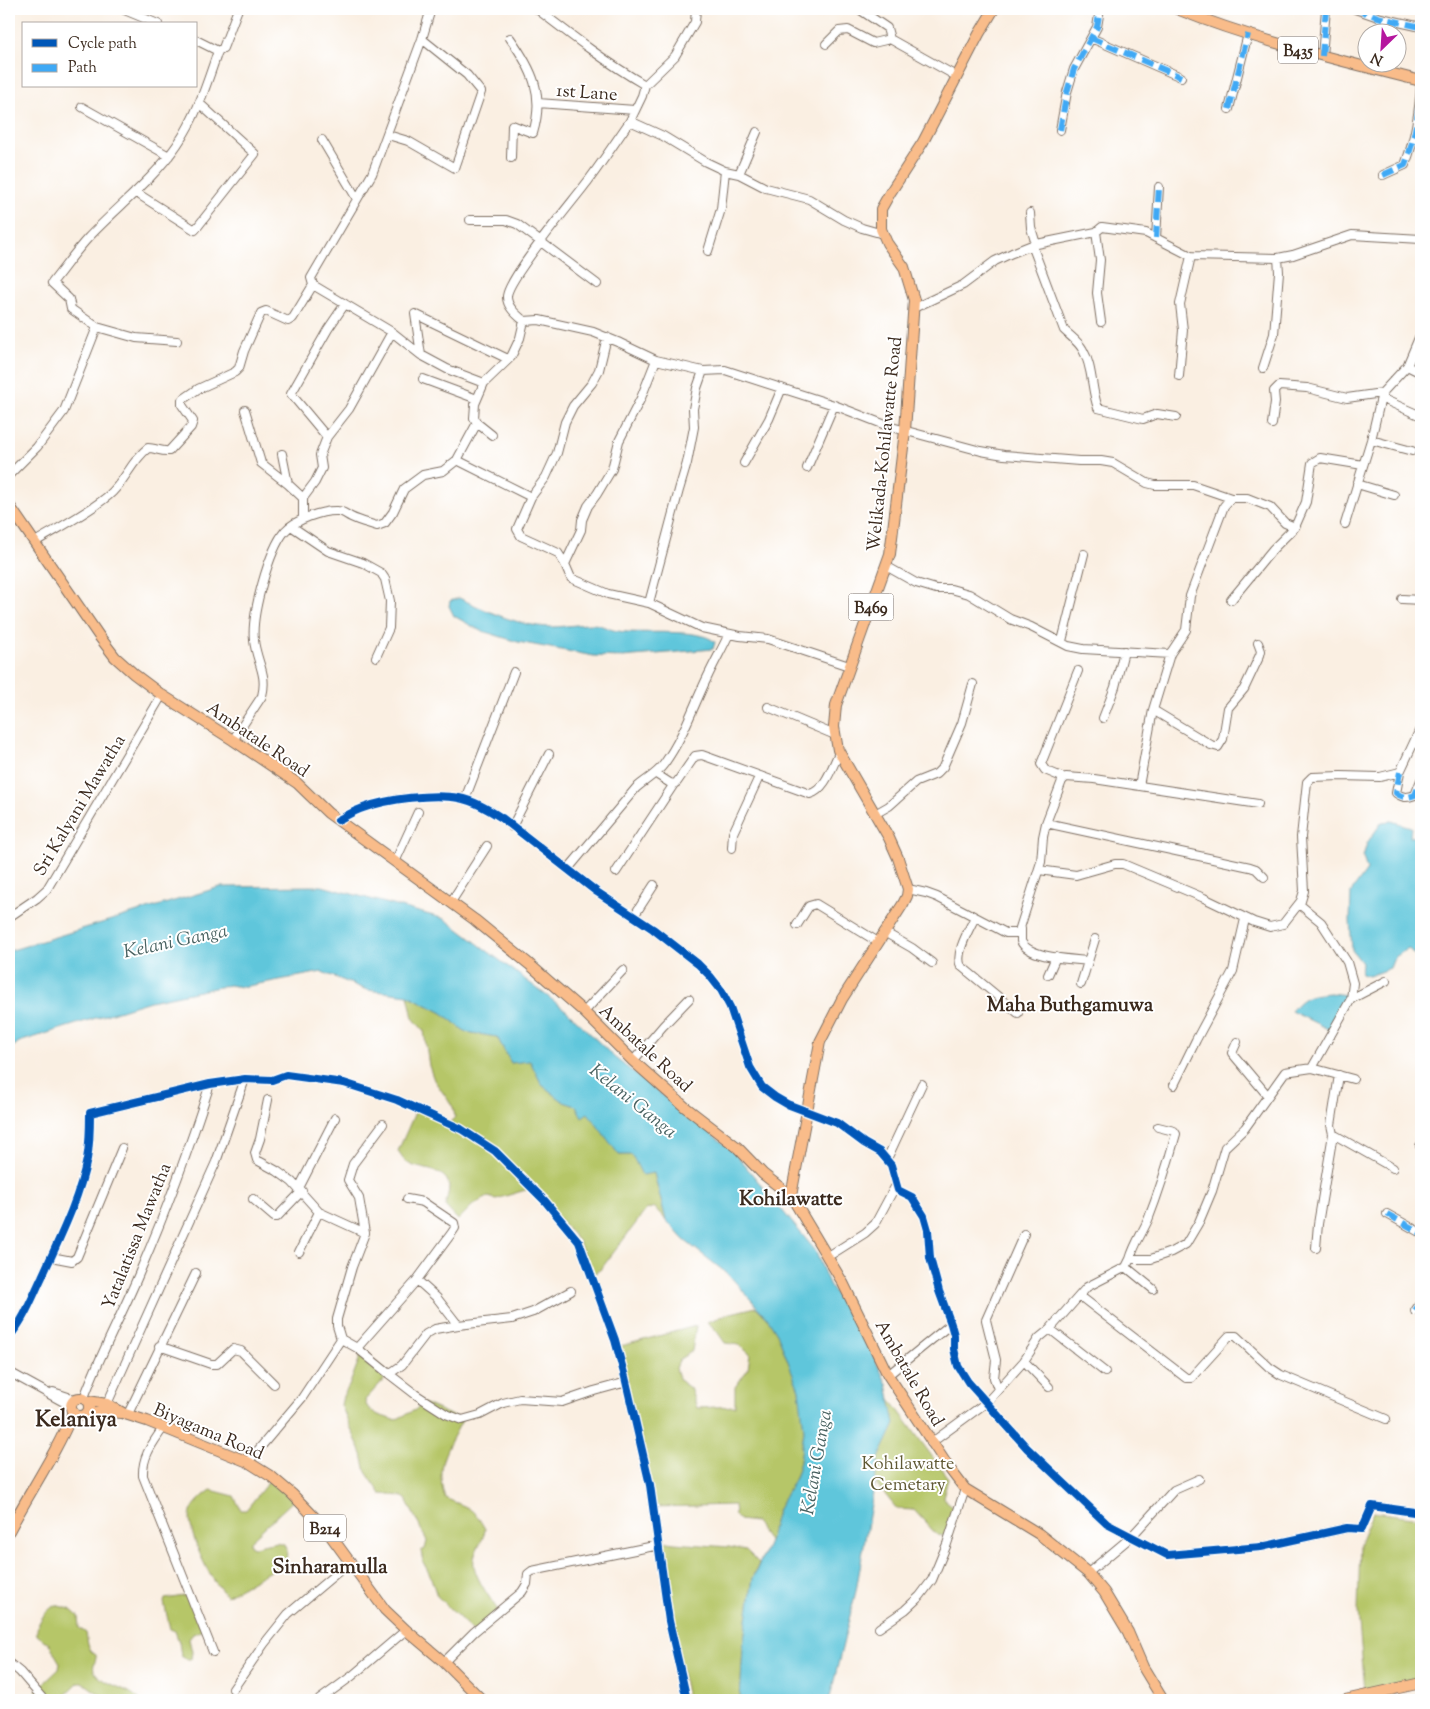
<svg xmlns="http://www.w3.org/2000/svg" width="1430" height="1709" font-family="'Sorts Mill Goudy',serif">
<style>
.green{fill:#b6c668;stroke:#787843}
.water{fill:#5fc6db;stroke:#4d787c}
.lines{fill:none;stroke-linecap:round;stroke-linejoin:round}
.minor-casing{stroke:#7e6f63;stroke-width:10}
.major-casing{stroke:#7e6f63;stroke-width:12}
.minor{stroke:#fff;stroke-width:8}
.major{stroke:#f9bc8a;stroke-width:10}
.quiet{stroke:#3fa9f5;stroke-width:6;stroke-dasharray:12 6;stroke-linecap:butt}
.cycleway-casing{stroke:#fff;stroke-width:11}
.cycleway{stroke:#0057b8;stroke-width:8}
.labels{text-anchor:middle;stroke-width:4;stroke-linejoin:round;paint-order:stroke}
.shield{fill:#fff;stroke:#766a62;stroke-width:1}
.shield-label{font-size:16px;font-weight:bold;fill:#3b2a1e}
.street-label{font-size:18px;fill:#3b2a1e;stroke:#fff}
.park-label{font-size:18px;fill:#605934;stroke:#fff}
.water-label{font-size:19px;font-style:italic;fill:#486160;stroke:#fff}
.quarter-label{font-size:20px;font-weight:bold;fill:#3b2a1e;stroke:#fff}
.district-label{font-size:22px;font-weight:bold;fill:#3b2a1e;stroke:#fff}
</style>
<rect width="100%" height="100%" fill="#fff"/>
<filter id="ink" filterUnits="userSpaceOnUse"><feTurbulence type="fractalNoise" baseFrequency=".02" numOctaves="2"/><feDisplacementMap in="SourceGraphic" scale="10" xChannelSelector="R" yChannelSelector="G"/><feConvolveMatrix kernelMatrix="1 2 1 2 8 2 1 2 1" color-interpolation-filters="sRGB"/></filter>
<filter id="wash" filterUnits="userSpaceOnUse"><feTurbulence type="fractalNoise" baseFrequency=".0096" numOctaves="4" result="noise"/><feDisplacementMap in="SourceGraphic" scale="20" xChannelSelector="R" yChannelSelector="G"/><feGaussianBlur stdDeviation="1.12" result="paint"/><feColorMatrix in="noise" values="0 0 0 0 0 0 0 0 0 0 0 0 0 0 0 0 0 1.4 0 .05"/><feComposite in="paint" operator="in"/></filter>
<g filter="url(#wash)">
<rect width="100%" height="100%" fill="#faefe2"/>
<!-- green -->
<path class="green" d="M408,995l34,18 24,19 31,5 14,26 19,-3 12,25 22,17 12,4 12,6 31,43h13l22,18 12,47 -12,-13 -8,3 -45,59 -10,7 -12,-34 -47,-54 -36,11 -8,-2 -15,8 -15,15 -13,-14c1,-6 4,-13 4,-19 -1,-18 -26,-17 -38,-22 -6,-3 -10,-8 -13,-14l19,-43 32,15 6,-6 -2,-10 -19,-27 -5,-14 -5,-35 -11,-13z
M756,1307l12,12 10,16 21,55 4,25 1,15 -4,32 -5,16 -18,33 -8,31 -14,-20 -16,-2 -4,-5 -1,-10 -81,2 -36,-160 79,-21 -4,25 -12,8 -4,9 4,13 10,7 7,20 38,-2v-19l13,-18 2,-15 -11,-9 -14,-2 -7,-10 -10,-11 23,-9z
M362,1352l27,22 -24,26c2,14 17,16 30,20l20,-10 8,-7 39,17c-15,31 -28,43 -17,78 22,10 27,7 40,31 -1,11 -9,19 -11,29 -3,16 17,41 25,54l-25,20 -37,-36 -7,-21 -7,-13 -2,-11 4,-2 2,-8 -21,-42 -5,-3 -20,-2 -15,-22 -4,-18 -21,-49 2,-9 6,-10z
M890,1399l58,79 -5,20 12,10 -10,28 -8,-1 -23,-25 -17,-1 -22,-27 2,-23 15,-34z
M272,1477l24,21 -46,43v4l4,2 22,-5 8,2 3,7 -1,11 -60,34c-5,-7 -12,-14 -16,-22 -7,-11 -24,-49 -19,-62 3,-9 13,-17 20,-22l23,6 7,14h5z
M1373,1512l48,6v160l-56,13 -7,-79 2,-69z
M658,1540l16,3 55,4 17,3 13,13 -6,15 -10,69 -3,53h-53z
M190,1595l13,35 -10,4 -4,5 3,13 -1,7 -3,1 -7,-4 -2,-14 -4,-11 -5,-2 -6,-27 1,-3z
M55,1605l15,4 8,7 1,12 7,5c2,10 1,17 10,22 1,5 -4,10 -2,15 2,9 25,17 33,21 5,2 9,6 13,9h-32l-26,-18h-3l-19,18h-16l-8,-9 23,-22 1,-6 -11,-19 -12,-9c-2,-11 9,-24 18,-30z"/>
<!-- water -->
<path class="water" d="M459,598c26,12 51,24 79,28 19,3 36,-2 54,-2 9,0 17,6 26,7 23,4 81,-4 97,11l-2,7 -91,8 -28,-1 -76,-14 -39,-12 -25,-14 -5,-10 1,-5z
M1391,821l20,6 -1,10 11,-1v126l-13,-14 -14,10 -4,10 -21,8 -8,-2 1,-11 -10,-13 -2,-29 1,-29 16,-22 -4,-13 4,-14 15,-21z
M322,886l123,33 122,92 48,47 118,93 82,99 14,34 43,69 15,31 8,40 -16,34 -23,133 -26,106 1,3h-91l3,-53 10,-69 16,-36 8,-31 18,-33 5,-16 4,-32 -5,-40 -21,-55 -10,-16 -39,-44 -45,-35 -18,-20 -12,-47 -12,2 -10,-20h-13l-31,-42 -6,4 -6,-11 -12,-4 -22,-17 -12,-24 -19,2 -14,-26 -31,-5 -24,-19 -34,-18 -41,-5 -45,-18 -80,15 -13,-2 -79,16 -131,41 -10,8v-99l211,-64z
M1330,993l17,2 -4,12 -13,23 -39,-19c13,-16 19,-16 39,-18z"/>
</g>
<g filter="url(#ink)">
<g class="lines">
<defs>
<path id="minor" d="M122,9l36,15
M431,9l-9,30 -50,135 -61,104 2,7 79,47 29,23 26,14 37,14
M537,9c35,27 70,54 108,76
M696,9l-1,13 -20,34 -30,29 -3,11 -12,25 33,15 43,26 19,9 14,3 27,14 43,11 35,21 18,8 21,6
M859,9l28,19 3,11 66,37
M1355,9l26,9 40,9
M510,38c22,31 35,56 23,95l-21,-8 -1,33
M1091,38l90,39
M196,40l22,11
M826,44l13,-13 9,-1 25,13 17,-4
M1322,56l4,-47
M538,103l97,7
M82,107l87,49
M1229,109l19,-75
M630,121c-14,20 -27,40 -42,60 -14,19 -82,99 -81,116 0,10 10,18 17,24l15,-1 54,12 27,11 36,17 47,11 22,-1 109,35 54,21 93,25 23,4 75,6h22l12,2 34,20 8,2h38l38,13
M1060,130l7,-38 7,-23 23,-42 3,-18
M388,135l20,6 47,27 26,-76 -14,-17 -45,-36
M322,140l35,59
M739,174l18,-42
M1383,175l22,-10c10,-26 15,-56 16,-84
M135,192l60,38 60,-76 -56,-51
M1030,213l1,15 5,16
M470,220h36l11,4 80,60
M1096,232l4,28 -3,33 4,29
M1156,238l3,-51
M1032,245l32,85c7,7 14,11 19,20 10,17 8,39 15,58l45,11 14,-5 19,3
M708,251l13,-42 4,-38
M345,304l-17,25 -37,65 36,43 22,-28 43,-77
M914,308l49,-23 32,-24 17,-8 20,-8 64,-13 6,-5 44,6 45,23 87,2 15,-3 59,-20 69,4
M97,327l39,11 41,3
M607,337l-8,33 -7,13 -19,23 -8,16 -8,31 -11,24 -15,20 -14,32 4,7 37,17 7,11 6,14 37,16 41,9 53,25 38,8 28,3 81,27
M421,355l-6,-41 93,45
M1407,366l14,7
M1263,368l11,-34 5,-62 -1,-14
M1179,376l4,-46 -3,-26 11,-48
M423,379l54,20
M245,410l16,53 27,21
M1272,424l3,-22 -1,-11 5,-5 28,2 40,10 35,-5 1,6 38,17
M492,435l-15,-12 -3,-5 1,-14 9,-21 27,-26 9,-19 4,-17
M1371,440l41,11
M282,454l6,30 15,14v21
M457,460l74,37
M744,463l25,-44 13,-31
M807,468l27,-63
M9,475l28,-28 27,-36 33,-84 -26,-18 -2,-10 -17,-16c12,-15 23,-31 36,-45 29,-31 64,-57 89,-93 20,-29 30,-62 41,-94l5,-3 15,-39
M1357,484l37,11
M303,498l12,-16 7,-14 -2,-13 7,-18
M1345,524l26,-84 11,-47 25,-27 14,-33
M291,526l37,25 35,12 18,10 4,6 5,22 -1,27 -13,29
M35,542c25,-15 51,-28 73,-46 17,-14 23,-35 40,-48 7,0 14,4 21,3l22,-24 2,-6 -11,-16v-5l16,-11 37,-17 4,-4 5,-17 17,-38 5,-2 22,10 5,-3 20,-33
M565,564l16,-34 1,-10 6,-14 9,-12 15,-25 7,-28 22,-43 15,-38
M886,566l30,17 20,6h15l18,5 41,25 21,8 37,19 15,3 87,5 16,-24 4,-34 34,-90 7,-8h16l23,9 15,16 10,4
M1402,599l19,1
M1231,600l42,-51 22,-22 11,-25 6,-39 8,-5 43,7
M649,603l30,-113 8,-27 7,-36 -1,-18 4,-21 6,-17
M1062,641l22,-87
M768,707l67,28
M1153,710l58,35 7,2 5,-8 5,-31 16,-19 16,-34 1,-4 -3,-8
M1103,718l12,-31 9,-36
M233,740l29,-44c6,-22 -6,-35 -8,-56 -3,-25 15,-90 31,-109 10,-11 37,-21 53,-20 4,0 9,4 13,6 8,4 17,6 26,9l8,-3 8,-11 11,-23 19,-14 20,-4 14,-11 20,-37
M1400,772l-4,21c7,5 11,5 19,2l6,-15
M656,774l14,9 4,1 3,-2 18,-26 7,-1 108,39c15,-4 22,-27 29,-41
M1064,778l-19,-8 -4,-6 37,-93
M1139,786l14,-76 17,-56
M465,799l49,-127
M875,814l14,-8 27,-24 20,-8 7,-7 19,-44 11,-39
M338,820c8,-4 16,-9 25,-12 25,-9 70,-15 96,-10 16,3 30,12 43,20l95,74 56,37 45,35 12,12 11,14 9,17 20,60 12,20 13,10 12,7 50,19 27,20 16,9 11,13 7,25 14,7 12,19 4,14 2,28 9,33 12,33 3,11v14l4,17 10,16 59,66 80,76 60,31 94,-8 86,-19 15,1 10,-23 49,7
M1046,823l204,44 6,2 8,8
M512,827l37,-73
M732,848l1,-15 26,-56
M395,862l23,-50
M568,869l68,-81c9,-8 21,-14 28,-24 19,-26 29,-57 43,-86 7,-15 15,-29 22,-44
M1039,870l37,5 39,-11h8l81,34 50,24 16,5 13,-3 18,-23 3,-10 -3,-54 6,-55 5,-5 29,-1 39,1 20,-5 21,-45
M616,872l58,-88
M908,889l18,4 11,4 69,36h10l3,-2 22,-69 2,-25 3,-14 16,-42 4,-4 28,2 164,25
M451,902l36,-56
M634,916l20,-31
M9,917l28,-19 10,-9 115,-194
M975,917c-5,11 -21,37 -14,49l57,47
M797,925l12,-19 7,-2 62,38
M1021,929v12c7,17 50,18 67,20
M884,932l28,16 20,15
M1048,975l8,-18
M1081,984l14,-45
M1351,999l35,-18
M584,1012l39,-42
M1237,1042l-5,11 36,43
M633,1061l30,-35 26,-27
M1312,1068l41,11
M1174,1085l22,-45 37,-69 12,-52
M1333,1134l60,34
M1420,1146l1,1
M887,1159l35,-75
M299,1188l36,-70
M253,1199l21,18h3l25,-26
M407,1199l16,3 31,21 1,5 -4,6 -34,46 20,18 21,27
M1387,1214l34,19
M365,1233l-6,-35 -11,-18 5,-16 30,-40
M1316,1248l2,-24 15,-90 -2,-9 8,-50
M299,1252l20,-40
M51,1257l21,4 5,-4 45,-109
M827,1257l38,-24 10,-9 21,-39
M1130,1259c4,-14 12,-26 18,-39 11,-28 20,-57 28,-86l-2,-3 -16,-4
M1126,1267l27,22
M1080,1296l106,82h5l38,-42h7l33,31 12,8 105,44
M1415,1311l6,-9
M1050,1329l55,43
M9,1337c15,-17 23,-39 33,-60 17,-38 37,-77 45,-118 3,-16 3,-31 3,-46l120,-29 35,-5 27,1 14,-5 58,8 53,17 64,29 34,22 50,50 34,41 36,98 10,37 25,108 19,136 18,79
M341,1339l16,9 32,26 13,-9 24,-31 9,-5 23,-4 54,-6 21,-7 38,-21
M159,1346l52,18h6l16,-15 8,2 33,33
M357,1348l60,-68
M1024,1361l25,26
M9,1372l62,34
M389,1374l26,20 31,20 16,6 18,-5 23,-12 17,-4 42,3 32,-11 33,-9
M888,1375l63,-51
M998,1389l-4,-11 2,-18 -10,-40 38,-86
M53,1392l21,7
M84,1398c16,-44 39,-85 57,-129 26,-60 49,-123 69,-185
M107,1404l109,-242 29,-83
M128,1414l68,-141
M163,1428c-10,15 -21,28 -20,48l70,176
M931,1443l56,-41 37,-41 15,-23 11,-9 37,-42 39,-20 4,-8h21l20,-7 15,-8 13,-22 13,-31 13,-44 20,-19 40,-56 27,-4 39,-69 2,-16 -6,-21 -26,-40 -22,-18
M248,1462l54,-64 39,-59 -4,-13v-7l15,-52 13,-34 -46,-21 -27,-30 -15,-11 -20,-11 -2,-7 5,-14 8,-39
M1088,1573l43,-36 43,-47 25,-11
M879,1628l26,-18 15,-14 12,-16 15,-36 18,-55
M444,1662l30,-30 48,-40 5,-8 1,-10 4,-3 127,-26
M9,1663l11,9 24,28
M233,1689l31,-45 24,-30 63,-53
M319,1700l33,-24 54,-46"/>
<path id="major" d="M1177,9c79,32 162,51 244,72
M9,505l90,131 16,21 19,17 28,21 71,45 64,43 31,30 147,107 54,44 55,48 49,49 52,46 52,40 26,27 28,22 52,87 45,92 61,93 16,21 74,45 49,39 16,19 24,40 15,35 20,33
M791,1196l29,-154 22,-43 61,-95 4,-8 1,-7 -10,-31 -9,-20 -51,-88 -4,-23 2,-22 54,-151 15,-123 9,-131 -10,-33 -17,-24 -6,-14v-20l9,-16 33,-51 56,-108 15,-25
M71 1407a9 9 0 1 1 18 0a9 9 0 1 1-18 0Z
M88,1401l19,3 18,10 22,7 101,41 24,15 20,17 33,34 60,82 21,20 38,32 38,38
M86,1414l20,-2 15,1
M9,1531c21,-40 47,-77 64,-119
M1345,1700l76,-17"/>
</defs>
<!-- minor casing -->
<use href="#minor" class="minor-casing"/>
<!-- major casing -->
<use href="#major" class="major-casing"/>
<!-- minor -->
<use href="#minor" class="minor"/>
<!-- major -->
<use href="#major" class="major"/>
<!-- quiet -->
<path class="quiet" d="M1355,9l26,9 40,9
M1091,38l90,39
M1322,56l4,-47
M1229,109l19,-75
M1060,130l7,-38 7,-23 23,-42 3,-18
M1383,175l22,-10c10,-26 15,-56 16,-84
M1156,238l3,-51
M1400,772l-4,21c7,5 11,5 19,2l6,-15
M1420,1146l1,1
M1387,1214l34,19
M1415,1311l6,-9"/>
<defs>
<path id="cycleway" d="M338,820c8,-4 16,-9 25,-12 25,-9 70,-15 96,-10 16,3 30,12 43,20l95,74 56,37 45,35 12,12 11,14 9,17 20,60 12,20 13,10 12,7 50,19 27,20 16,9 11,13 7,25 14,7 12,19 4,14 2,28 9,33 12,33 3,11v14l4,17 10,16 59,66 80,76 60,31 94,-8 86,-19 15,1 10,-23 49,7
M9,1337c15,-17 23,-39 33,-60 17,-38 37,-77 45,-118 3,-16 3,-31 3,-46l120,-29 35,-5 27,1 14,-5 58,8 53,17 64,29 34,22 50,50 34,41 36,98 10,37 25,108 19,136 18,79"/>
</defs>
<!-- cycleway casing -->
<use href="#cycleway" class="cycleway-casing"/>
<!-- cycleway -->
<use href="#cycleway" class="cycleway"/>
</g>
</g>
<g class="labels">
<!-- shield labels -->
<g class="shield">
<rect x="1278" y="36.5" width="40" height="27" rx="4"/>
<rect x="848.5" y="593.5" width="45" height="27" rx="4"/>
<rect x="304" y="1514.5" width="42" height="27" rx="4"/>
</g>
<g class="shield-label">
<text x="1298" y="56">B435</text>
<text x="871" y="613">B469</text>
<text x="325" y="1534">B214</text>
</g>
<!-- street labels -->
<g class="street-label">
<text transform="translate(587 92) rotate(4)" y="6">1st Lane</text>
<text transform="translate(884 444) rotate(-84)" y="6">Welikada-Kohilawatte Road</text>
<text transform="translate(258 739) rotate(34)" y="6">Ambatale Road</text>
<text transform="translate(79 805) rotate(-59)" y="6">Sri Kalyani Mawatha</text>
<text transform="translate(646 1048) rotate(43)" y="6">Ambatale Road</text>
<text transform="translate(136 1236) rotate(-68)" y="6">Yatalatissa Mawatha</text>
<text transform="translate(910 1373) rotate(60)" y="6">Ambatale Road</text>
<text transform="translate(209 1431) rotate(23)" y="6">Biyagama Road</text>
</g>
<!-- park labels -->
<g class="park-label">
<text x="908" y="1469">Kohilawatte<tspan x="908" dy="21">Cemetary</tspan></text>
</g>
<!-- water labels -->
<g class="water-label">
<text transform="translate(175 940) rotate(-12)" y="7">Kelani Ganga</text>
<text transform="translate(634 1100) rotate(39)" y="7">Kelani Ganga</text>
<text transform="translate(815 1462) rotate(-80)" y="7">Kelani Ganga</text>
</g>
<!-- quarter labels -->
<g class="quarter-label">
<text x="1070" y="1011">Maha Buthgamuwa</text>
<text x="791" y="1205">Kohilawatte</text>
<text x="330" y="1573">Sinharamulla</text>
</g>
<!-- district labels -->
<g class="district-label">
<text x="76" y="1426">Kelaniya</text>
</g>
</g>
<!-- margin -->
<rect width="1430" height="1709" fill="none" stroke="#fff" stroke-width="30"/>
<!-- legend -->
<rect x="22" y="22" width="175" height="65" fill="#ffffff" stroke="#b1aaa5"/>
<rect x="32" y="39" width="25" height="8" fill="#0057b8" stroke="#b1aaa5"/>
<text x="68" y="48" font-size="15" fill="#3b2a1e">Cycle path</text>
<rect x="32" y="64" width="25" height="8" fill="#3fa9f5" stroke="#b1aaa5"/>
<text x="68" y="72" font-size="15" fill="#3b2a1e">Path</text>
<!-- north arrow -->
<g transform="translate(1382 48) rotate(205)"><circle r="24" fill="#ffffff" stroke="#b1aaa5"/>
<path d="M0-4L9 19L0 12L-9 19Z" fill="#b5179e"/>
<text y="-8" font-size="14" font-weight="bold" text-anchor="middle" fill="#3b2a1e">N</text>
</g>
</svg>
